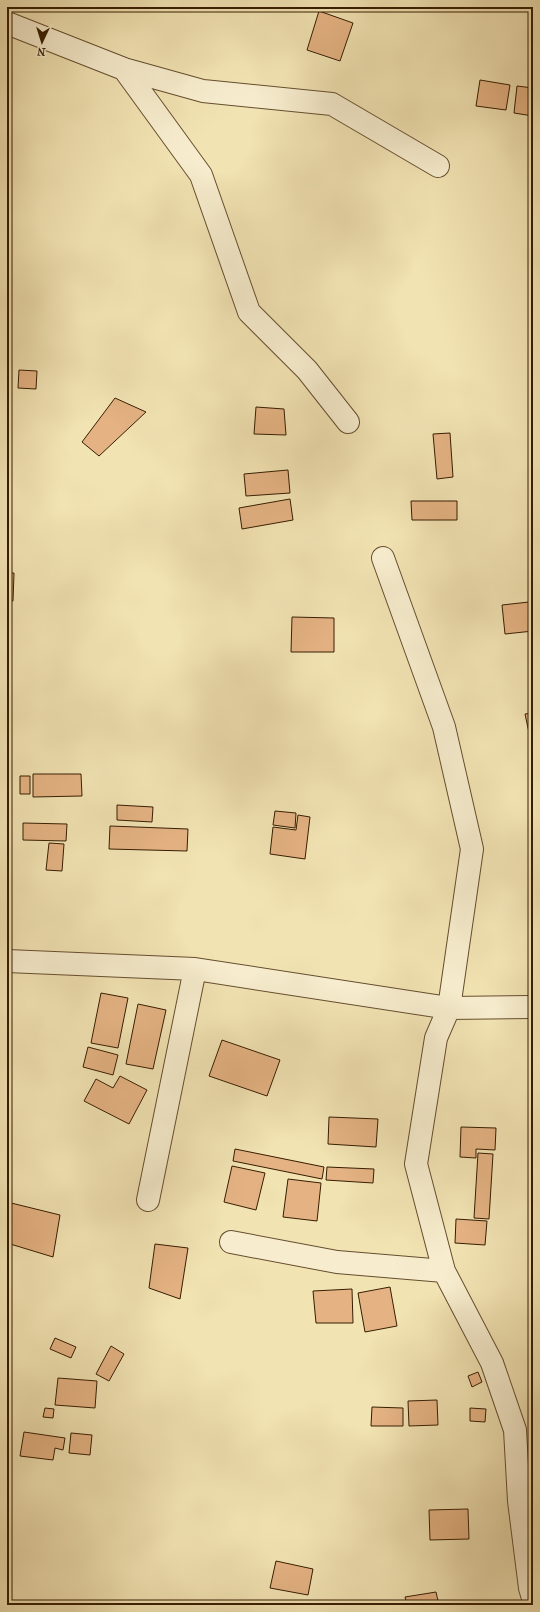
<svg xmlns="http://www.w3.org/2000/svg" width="540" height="1612" font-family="'IM FELL French Canon',serif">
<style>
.building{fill:#e5b383;stroke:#361d01}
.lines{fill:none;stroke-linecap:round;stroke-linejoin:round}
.minor-casing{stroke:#654e2e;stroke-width:24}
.minor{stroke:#f7edce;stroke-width:22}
</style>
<rect width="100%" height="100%" fill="#f2e3b3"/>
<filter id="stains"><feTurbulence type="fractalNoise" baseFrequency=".005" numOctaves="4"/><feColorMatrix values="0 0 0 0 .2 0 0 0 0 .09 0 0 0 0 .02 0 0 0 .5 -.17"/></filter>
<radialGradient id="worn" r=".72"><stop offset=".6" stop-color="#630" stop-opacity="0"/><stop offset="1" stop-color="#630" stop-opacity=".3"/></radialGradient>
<!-- building -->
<path class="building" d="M319,11l34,12 -13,38 -33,-11z
M480,80l30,5 -4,25 -30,-4z
M517,86l16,2v28l-19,-3z
M19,370l18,1 -1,18 -18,-1z
M115,398l31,14 -47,44 -17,-14z
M256,407l28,2 2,26 -32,-1z
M450,433l3,44 -16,2 -4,-45z
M288,470l2,23 -44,3 -2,-22z
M290,499l3,21 -51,9 -3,-21z
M411,501h46v19h-45z
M7,573h7l-1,28h-6z
M529,602l4,29 -28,3 -3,-29z
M292,617l42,1v34h-43z
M533,713v28l-2,1 -6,-28z
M33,774h48l1,22 -49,1z
M20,776h10v18h-10z
M117,805l36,2 -1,15 -35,-2z
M275,811l21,2 -1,15 -22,-3z
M298,815l12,2 -5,42 -35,-5 3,-27 23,3z
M23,823l44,1 -1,17 -43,-1z
M110,826l78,3 -1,22 -78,-2z
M49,843l15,1 -2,27 -16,-1z
M101,993l27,5 -10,50 -27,-5z
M138,1004l28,6 -13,59 -27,-5z
M222,1040l58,20 -13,36 -58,-20z
M88,1047l30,8 -5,20 -30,-8z
M120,1076l27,14 -18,34 -45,-23 12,-22 17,9z
M329,1117l49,2 -2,28 -48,-3z
M461,1127l35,1 -1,22 -19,-1v9l-16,-1z
M235,1149l89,18 -2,12 -89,-18z
M478,1153l15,1 -4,65 -15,-1z
M232,1166l33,7 -9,37 -32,-8z
M327,1167l47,2 -1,14 -47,-3z
M288,1179l33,4 -4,38 -34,-4z
M7,1202l53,13 -7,42 -46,-14z
M456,1219l31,2 -2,24 -30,-2z
M155,1244l33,4 -8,51 -31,-11z
M390,1287l7,39 -32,6 -7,-39z
M352,1289l1,34h-37l-3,-32z
M55,1338l21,9 -5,11 -21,-9z
M111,1346l13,8 -15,27 -13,-7z
M478,1372l4,10 -10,5 -4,-11z
M58,1378l39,3 -2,27 -40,-3z
M437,1400l1,25 -29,1 -1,-25z
M372,1407l31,1v18h-32z
M45,1408l9,1 -1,9 -10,-1z
M470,1408l16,1 -1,13 -15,-1z
M24,1432l41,6 -2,12 -8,-2 -2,12 -33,-4z
M71,1433l21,2 -2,20 -21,-2z
M468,1509l1,30 -39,1 -1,-30z
M276,1561l37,8 -5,26 -38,-7z
M436,1592l3,13h-32l-2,-8z"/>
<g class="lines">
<defs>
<path id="minor" d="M7,23l117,46 79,22 129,13 106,62
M124,69l77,106 48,137 58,58 41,52
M383,558l61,169 28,122 -23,159 -13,30 -20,126 28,107 48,92 23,67 4,71 11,87 3,10
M7,961l188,8 254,39 84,-1
M148,1200l47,-231
M231,1242l106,20 107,9"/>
</defs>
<!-- minor casing -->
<use href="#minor" class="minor-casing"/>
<!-- minor -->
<use href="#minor" class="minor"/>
</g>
<!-- margin -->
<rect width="540" height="1612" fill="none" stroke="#f2e3b3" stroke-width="24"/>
<rect x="8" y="8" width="524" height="1596" fill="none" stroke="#361d01" stroke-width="2"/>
<rect x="12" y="12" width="516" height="1588" fill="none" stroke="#361d01"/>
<!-- north arrow -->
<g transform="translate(42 42) rotate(184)" stroke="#f7edce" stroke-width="3" paint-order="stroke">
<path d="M0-3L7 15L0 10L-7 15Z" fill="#361d01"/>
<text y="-6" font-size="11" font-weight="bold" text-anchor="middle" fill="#361d01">N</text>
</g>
<rect width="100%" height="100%" filter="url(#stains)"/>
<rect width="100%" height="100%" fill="url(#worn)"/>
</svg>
